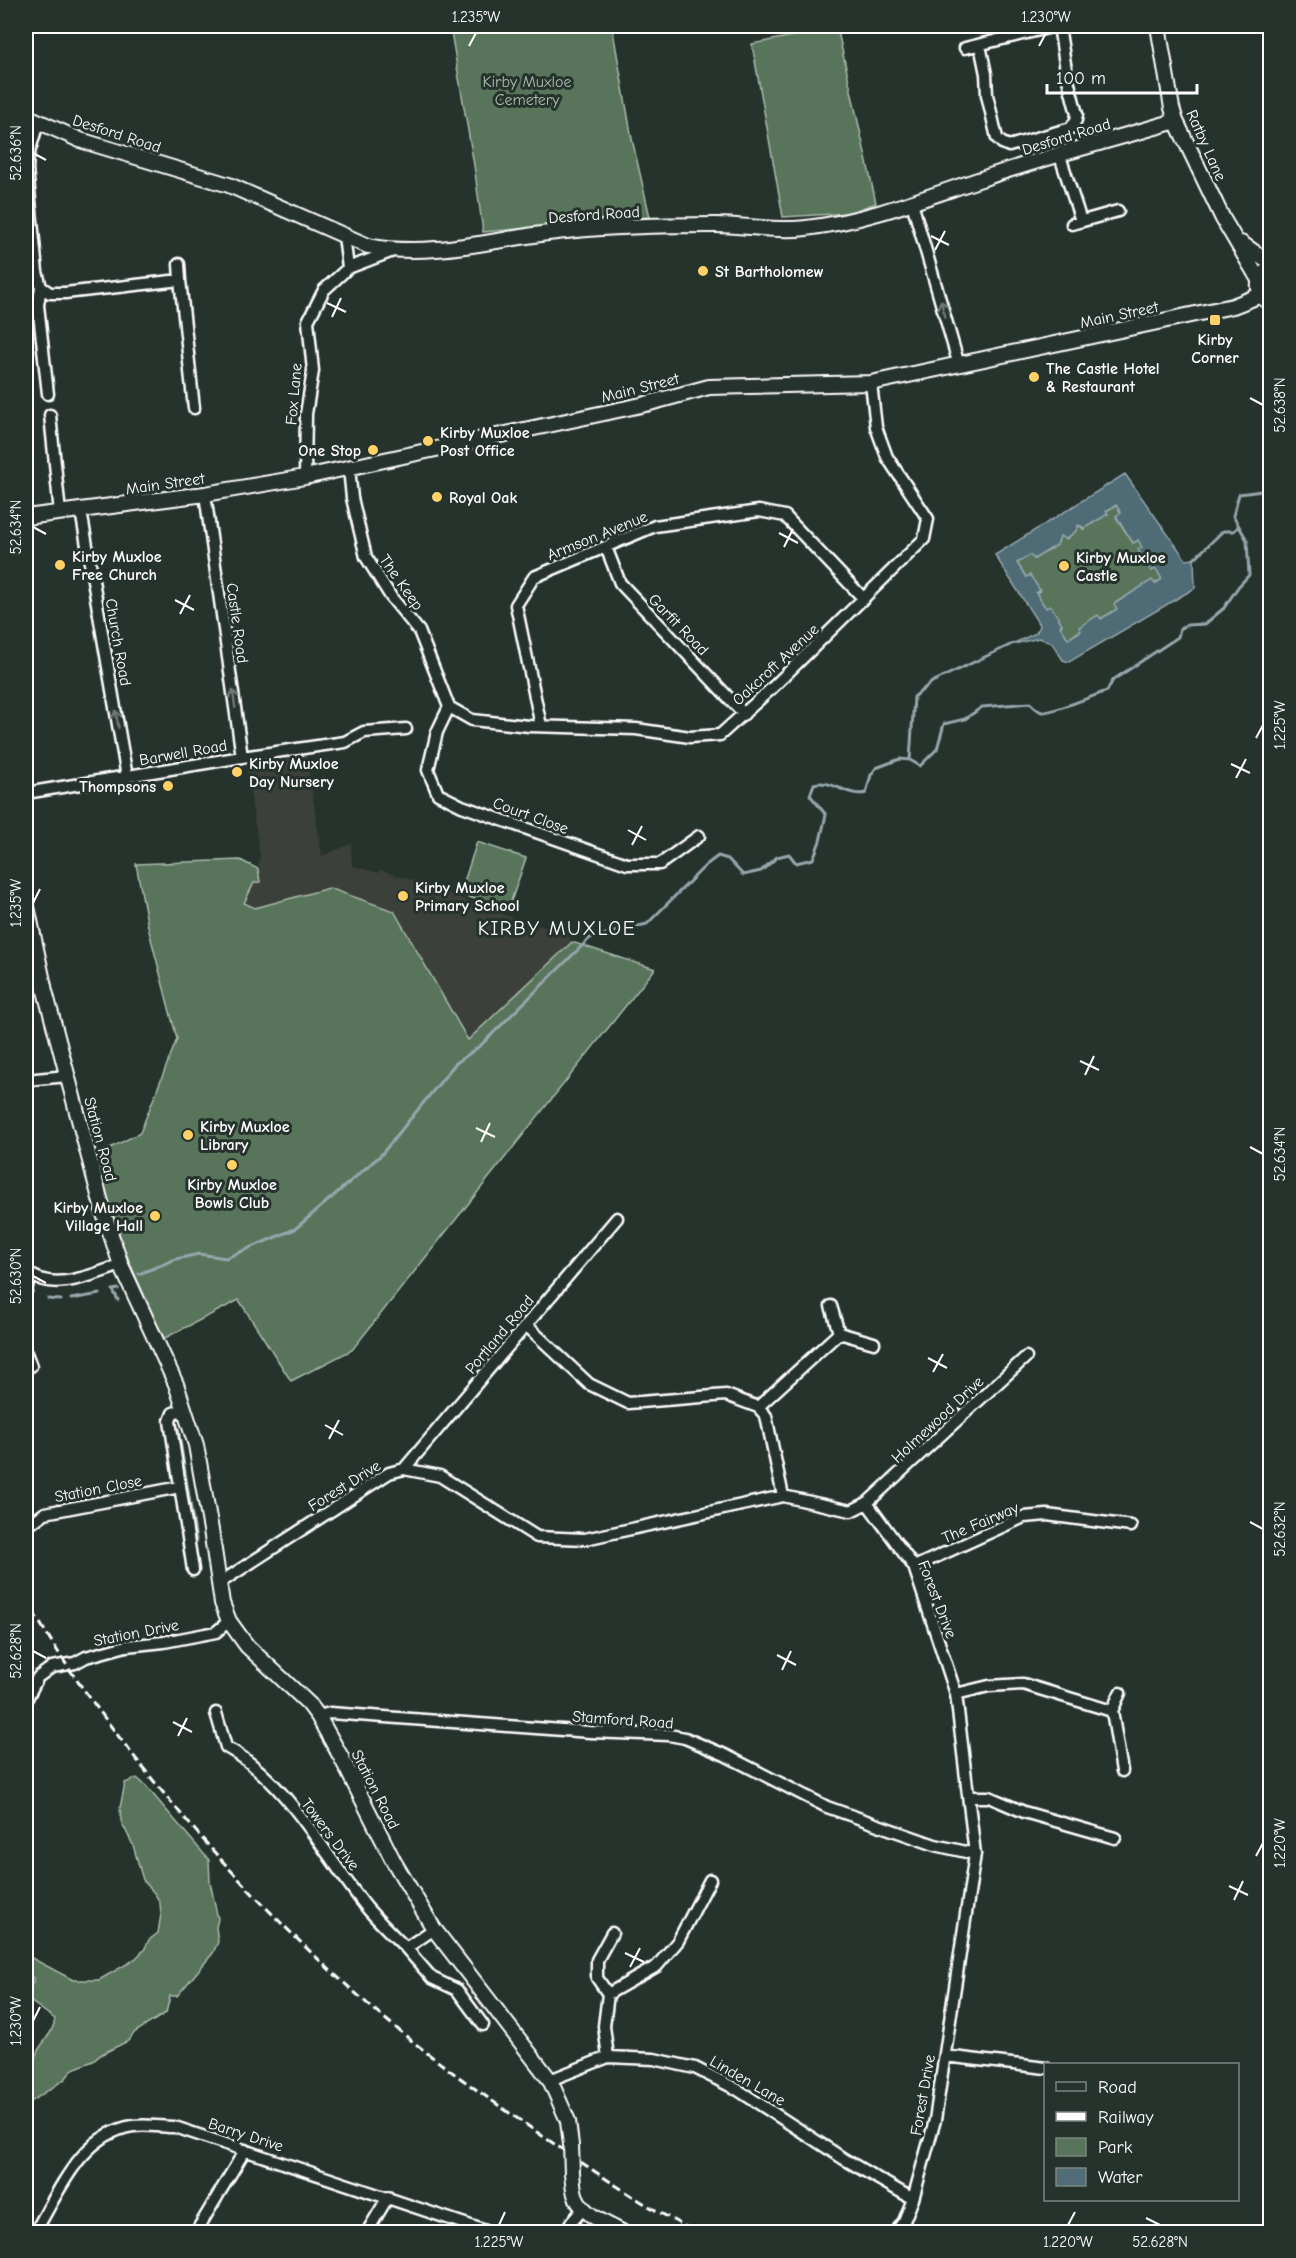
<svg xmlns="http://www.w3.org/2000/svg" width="1296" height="2258" font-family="'Comic Neue',sans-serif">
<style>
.built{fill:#3b413a}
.green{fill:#58745b;stroke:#acbaad;stroke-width:1.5}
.water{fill:#506c76;stroke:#96a7ad;stroke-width:1.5;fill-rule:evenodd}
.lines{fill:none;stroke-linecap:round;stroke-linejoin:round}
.stream{stroke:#96a7ad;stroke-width:3}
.minor-casing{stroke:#fff;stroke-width:15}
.tertiary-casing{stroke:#fff;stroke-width:18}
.minor{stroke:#26332d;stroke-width:10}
.tertiary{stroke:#26332d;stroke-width:14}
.rail{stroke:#fff;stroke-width:3;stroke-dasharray:9 4.5;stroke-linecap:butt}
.tertiary-bridge-casing{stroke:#fff;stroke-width:18;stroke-linecap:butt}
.tertiary-bridge{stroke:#26332d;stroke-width:14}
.oneway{stroke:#727a76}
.ticks{fill:none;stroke:#fff;stroke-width:2}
.poi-dot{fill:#ffd166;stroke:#26332d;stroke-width:2}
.labels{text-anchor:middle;stroke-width:6;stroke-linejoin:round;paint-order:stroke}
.park-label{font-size:16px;fill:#acbaad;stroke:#26332d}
.street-label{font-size:16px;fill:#fff;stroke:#26332d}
.poi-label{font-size:16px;font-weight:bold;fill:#fff;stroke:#26332d;text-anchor:start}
.quarter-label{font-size:20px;letter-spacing:1.5px;fill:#fff;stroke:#26332d}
.neatline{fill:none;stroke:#fff;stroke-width:2}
.ticks-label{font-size:15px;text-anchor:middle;fill:#fff}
</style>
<rect width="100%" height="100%" fill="#26332d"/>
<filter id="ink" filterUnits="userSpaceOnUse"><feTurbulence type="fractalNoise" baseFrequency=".0167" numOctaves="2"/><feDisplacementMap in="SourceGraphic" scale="12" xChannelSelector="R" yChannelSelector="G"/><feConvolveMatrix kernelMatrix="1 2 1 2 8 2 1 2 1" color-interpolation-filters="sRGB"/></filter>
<g filter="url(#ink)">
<!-- built -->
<path class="built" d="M306,754l16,102 29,-12 1,22 27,7v-3l46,14 73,29 69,21 5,8 -104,99 -74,-130 -65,-23 -74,20 -11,-5 10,-20 6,-1 -2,-13 2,-12 -14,-93z"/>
<!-- green -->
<path class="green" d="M450,26h162l20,113 18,78 -167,15 -9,-67z
M837,27l39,176 -27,10 -66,4 -31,-173z
M1116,505l5,8 -5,4 17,26 5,-3 5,7 -4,3 13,21 4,-3 6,11 -8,5 -2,-3 -37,22 3,6 -18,10 -2,-3 -18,11 1,3 -13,9 -8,-13 2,-1 -12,-19 -4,3 -10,-16 4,-2 -14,-14 -9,-14 14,-9 3,5 23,-14 3,-9 6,3 11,-9 1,-5 6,4 23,-15 -1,-3z
M477,842l49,16 -18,52 -48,-16z
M240,860l18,9 2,13 -6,1 -10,20 11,5 74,-20 65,23 74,129 104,-98 83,27 -303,381 -61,31 -52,-81 -76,39 -33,-76 -40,-105 50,-25 37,-94 -29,-112 -12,-63z
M137,1778l8,7 64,75 1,22 8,37 -2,8 2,15 -5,11 -36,43h-7l-4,17 -31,19 -7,9 -26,13 -9,7 -20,8 -8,10 -39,26v-39c13,-10 7,-9 15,-20 7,-10 12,-15 14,-27l-29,-21v-12h5l2,-4v-4l-7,-7v-16l47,25h26l35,-20 10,-10 5,-10 9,-7 3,-19 -1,-11 -5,-9 -12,-14 -10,-35 -12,-24 -1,-13 5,-25z"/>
<!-- water -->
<path class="water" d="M1125,474l61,86 8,-1 1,29 -126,74 -6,-2 -11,-17 -13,-5 -29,7 26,-12 4,-7 -45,-71zM1116,505l5,8 -5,3 17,27 5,-3 4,7 -4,3 13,21 5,-2 6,10 -7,5 -3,-4 -38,24 3,5 -16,10 -3,-4 -19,12 2,4 -13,8 -8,-13 2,-2 -11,-18 -5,2 -10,-15 4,-3 -10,-15 -4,2 -9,-14 13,-8 4,4 23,-14 3,-9 6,3 11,-9 1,-5 5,2v2l25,-15 -2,-3z"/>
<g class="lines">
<!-- stream -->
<path class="stream" d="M1194,559l29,-28h11l4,-4
M910,760l4,-63 18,-15 78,-37
M139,1274l37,-15 23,-5 27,4 69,-29 86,-74 74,-91 26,-19 109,-107 57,-14 59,-59 12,-9 10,3 15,16 18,-4 16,-14 12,-3 7,9 17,-4 7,-18 6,-26 -16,-20 4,-11c17,-6 34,14 52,9l5,-18 5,-7 24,-9 10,1 10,6 17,-17 7,-25 21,-5 17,-12 48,-4c3,3 8,8 12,9 7,2 53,-17 65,-21l6,-11 65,-43 2,-8 7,-4 18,-1 19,-16 14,-21 11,-12 -2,-35 -14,-24 6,-22 23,-3 8,-11
M48,1299l13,1
M71,1299l29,-5
M118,1300l-5,-10 5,-1
M178,1428l18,112"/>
<defs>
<path id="minor" d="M980,45l6,29 1,21 10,43 5,5 7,3 62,-18 5,-8 1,-6 -10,-38 -8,-50
M965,48l91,-22
M38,123l-10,33 -1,13 10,103 4,15 -3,18 10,89
M1060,156l21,65
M912,203l47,162
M1072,224l46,-13
M344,236l4,32
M179,264l1,16
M41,287l9,6h15l115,-13 14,128
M50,415l10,98
M349,468l3,30 14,59 25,40 28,34 30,76
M305,477l1,-63 7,-43 -5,-50 16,-31 24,-22 45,-17
M205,494l37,263
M81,511l46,266
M606,547l14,36 124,131
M449,707l23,13 57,6 107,3 54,8 30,-2 52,-47 152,-149 4,-20 -41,-62 -11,-30 -5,-44
M449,707l-12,25 -9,38 10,24 24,12 165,58h33l39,-28
M541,726l-25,-121 18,-28 121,-51 104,-15 26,5 79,83
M26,793l216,-36 103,-15 19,-10 42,-3
M26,1080l41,-4
M26,1271c26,23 67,3 95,-6
M26,1291l4,-16
M526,1325l63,59 39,19 98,-8 32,12 8,9 17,80
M839,1333l35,10
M26,1353l5,13
M758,1407l81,-74 -8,-27
M185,1409l-12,4 -3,8 23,149
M404,1469l213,-251
M867,1503l159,-146
M26,1527l19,-14 135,-26
M914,1567l110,-50 23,-2 84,11
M218,1584l171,-111 15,-4 36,7 97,61 48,2 198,-43 68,15 16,-8 47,64 42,127 19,160 -40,266 -22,79 -9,22 -8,11
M956,1694l33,-8 34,-2 89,27 10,60
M26,1700l12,-23 14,-10 23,-4 11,-6 40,-11 38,-4 52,-10 13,-11
M1112,1711l8,-18
M216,1713l10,34c62,34 98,108 141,161 12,14 26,27 39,40l28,-19
M318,1716l12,-3 260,19 79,3 16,3 40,17 102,52 108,38 40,9
M969,1797h20l35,15 91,26
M406,1948l26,30 25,12 26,35
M608,1994l49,-28 21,-25 32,-61
M945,2056l101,12
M608,2057l-4,-31 4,-32 -11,-16v-18l15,-27
M550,2080l58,-23 46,2 41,9 43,22 106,69 69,40
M35,2232c24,-40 46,-98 98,-106 13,-2 29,1 42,1l314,105
M196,2232l49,-82
M367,2232l21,-35
M570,2232v-8l14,-16"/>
<path id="tertiary" d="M1158,26l14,82 4,13 47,98 36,61
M26,116l54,24 149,45 139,61c67,13 132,-9 198,-15 49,-5 100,-6 150,-6 29,0 61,7 90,3 61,-7 118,-30 175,-49 64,-22 130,-39 195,-58
M1241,243l29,20
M1270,269c-15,8 -15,25 0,34
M26,517l179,-23 100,-17 341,-73 63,-17 162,-4 362,-77 28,-11
M26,902l19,89 59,223 17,51 55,119 20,61 15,85 11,73 7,18 18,25 62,58 9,12 23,41 53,105 40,67 116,151 18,41 3,24
M572,2173c1,8 1,17 4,24 7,18 31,27 46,35"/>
</defs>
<!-- minor casing -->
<use href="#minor" class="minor-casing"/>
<!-- tertiary casing -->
<use href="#tertiary" class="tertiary-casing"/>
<!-- minor -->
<use href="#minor" class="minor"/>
<!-- tertiary -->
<use href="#tertiary" class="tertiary"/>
<!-- rail -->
<path class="rail" d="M26,1600c17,28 34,56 53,83 99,138 217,268 352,373 36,28 73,53 110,79 51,34 100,70 155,97"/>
<defs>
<path id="tertiary-bridge" d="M571,2145l1,28"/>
</defs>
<!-- tertiary-bridge casing -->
<use href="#tertiary-bridge" class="tertiary-bridge-casing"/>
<!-- tertiary-bridge -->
<use href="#tertiary-bridge" class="tertiary-bridge"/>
</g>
<!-- one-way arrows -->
<defs><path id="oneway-shaft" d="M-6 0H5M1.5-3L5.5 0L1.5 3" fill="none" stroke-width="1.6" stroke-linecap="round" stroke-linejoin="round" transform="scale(1.5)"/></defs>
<g class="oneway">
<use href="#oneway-shaft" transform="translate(943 309) rotate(-106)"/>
<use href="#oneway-shaft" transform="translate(234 699) rotate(-98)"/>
<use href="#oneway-shaft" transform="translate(117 719) rotate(-100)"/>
</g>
</g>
<!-- ticks -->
<path class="ticks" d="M469,46l7,-13M1039,46l7,-13M33,153l13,7M931,236l18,9M935,250l10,-19M327,303l19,9M332,317l9,-19M1250,398l13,7M33,527l13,7M779,533l19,10M784,547l9,-18M175,600l19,10M180,614l10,-19M1256,738l7,-13M1231,764l19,9M1236,778l10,-19M628,830l18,10M632,845l10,-19M33,903l7,-14M1080,1061l19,9M1085,1075l9,-19M476,1128l19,9M481,1142l9,-19M1250,1147l13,7M33,1276l13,7M928,1358l19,10M933,1372l10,-18M325,1425l18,10M329,1439l10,-19M1250,1522l13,7M33,1651l13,7M777,1655l19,10M782,1670l9,-19M173,1722l19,10M178,1736l9,-18M1256,1856l7,-13M1229,1886l19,9M1234,1900l9,-19M625,1953l19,9M630,1967l10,-19M33,2021l7,-14M1146,2218l14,7M499,2225l6,-13M1068,2225l7,-13"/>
<!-- markers -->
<g class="poi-dot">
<circle cx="703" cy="271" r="6"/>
<rect x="1209" y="314" width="12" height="12" rx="3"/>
<circle cx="1034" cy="377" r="6"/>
<circle cx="428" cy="441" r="6"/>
<circle cx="373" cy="450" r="6"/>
<circle cx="437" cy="497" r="6"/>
<circle cx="60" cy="565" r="6"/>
<circle cx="1064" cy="566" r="6"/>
<circle cx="237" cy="772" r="6"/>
<circle cx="168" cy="786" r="6"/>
<circle cx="403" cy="896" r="6"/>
<circle cx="188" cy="1135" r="6"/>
<circle cx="232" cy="1165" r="6"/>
<circle cx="155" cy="1216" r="6"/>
</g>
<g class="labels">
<!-- park labels -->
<g class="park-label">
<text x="527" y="87">Kirby Muxloe<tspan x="527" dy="18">Cemetery</tspan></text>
</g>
<!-- street labels -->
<g class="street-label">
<text transform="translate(117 133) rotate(18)" y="6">Desford Road</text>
<text transform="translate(1066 136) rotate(-17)" y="6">Desford Road</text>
<text transform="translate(1207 145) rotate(66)" y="6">Ratby Lane</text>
<text transform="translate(594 214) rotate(-4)" y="6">Desford Road</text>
<text transform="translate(1119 314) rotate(-12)" y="6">Main Street</text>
<text transform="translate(640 387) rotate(-14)" y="6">Main Street</text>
<text transform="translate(293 394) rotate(-85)" y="6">Fox Lane</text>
<text transform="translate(165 483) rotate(-8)" y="6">Main Street</text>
<text transform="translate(597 535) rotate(-22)" y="6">Armson Avenue</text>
<text transform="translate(402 582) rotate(55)" y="6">The Keep</text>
<text transform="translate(238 623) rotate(82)" y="6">Castle Road</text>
<text transform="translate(679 624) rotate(46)" y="6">Garfit Road</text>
<text transform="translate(119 642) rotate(80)" y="6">Church Road</text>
<text transform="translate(775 664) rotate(-43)" y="6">Oakcroft Avenue</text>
<text transform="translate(183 752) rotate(-10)" y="6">Barwell Road</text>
<text transform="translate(531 815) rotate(20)" y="6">Court Close</text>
<text transform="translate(101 1139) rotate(75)" y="6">Station Road</text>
<text transform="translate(499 1334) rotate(-50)" y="6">Portland Road</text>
<text transform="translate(937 1419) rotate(-43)" y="6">Holmewood Drive</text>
<text transform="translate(344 1485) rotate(-32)" y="6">Forest Drive</text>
<text transform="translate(98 1488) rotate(-11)" y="6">Station Close</text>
<text transform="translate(980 1522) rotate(-23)" y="6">The Fairway</text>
<text transform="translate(938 1599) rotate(69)" y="6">Forest Drive</text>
<text transform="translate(136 1632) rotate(-11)" y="6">Station Drive</text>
<text transform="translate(623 1719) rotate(4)" y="6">Stamford Road</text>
<text transform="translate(376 1789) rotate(63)" y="6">Station Road</text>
<text transform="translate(331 1834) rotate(53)" y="6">Towers Drive</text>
<text transform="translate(748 2080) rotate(30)" y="6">Linden Lane</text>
<text transform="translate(922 2095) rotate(-80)" y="6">Forest Drive</text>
<text transform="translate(246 2134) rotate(18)" y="6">Barry Drive</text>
</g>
<!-- poi labels -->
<g class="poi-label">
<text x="715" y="277">St Bartholomew</text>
<text x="1215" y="345" text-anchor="middle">Kirby<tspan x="1215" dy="18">Corner</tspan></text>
<text x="1046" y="374">The Castle Hotel<tspan x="1046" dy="18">&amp; Restaurant</tspan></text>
<text x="440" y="438">Kirby Muxloe<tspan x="440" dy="18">Post Office</tspan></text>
<text x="361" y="456" text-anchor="end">One Stop</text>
<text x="449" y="503">Royal Oak</text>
<text x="72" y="562">Kirby Muxloe<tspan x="72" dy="18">Free Church</tspan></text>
<text x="1076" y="563">Kirby Muxloe<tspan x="1076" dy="18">Castle</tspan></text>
<text x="249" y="769">Kirby Muxloe<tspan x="249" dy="18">Day Nursery</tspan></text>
<text x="156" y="792" text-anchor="end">Thompsons</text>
<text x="415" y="893">Kirby Muxloe<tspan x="415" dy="18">Primary School</tspan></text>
<text x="200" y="1132">Kirby Muxloe<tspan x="200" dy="18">Library</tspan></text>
<text x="232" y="1190" text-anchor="middle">Kirby Muxloe<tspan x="232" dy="18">Bowls Club</tspan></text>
<text x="143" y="1213" text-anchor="end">Kirby Muxloe<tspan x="143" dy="18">Village Hall</tspan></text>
</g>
<!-- quarter labels -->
<g class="quarter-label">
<text x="557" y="935">KIRBY MUXLOE</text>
</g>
</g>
<!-- margin -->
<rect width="1296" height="2258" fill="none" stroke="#26332d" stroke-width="66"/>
<!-- legend -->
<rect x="1044" y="2063" width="195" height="138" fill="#26332d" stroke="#7d8581" stroke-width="1.5"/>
<rect x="1056" y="2082" width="30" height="9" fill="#26332d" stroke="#7d8581" stroke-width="1.5"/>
<text x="1098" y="2093" font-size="18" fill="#ffffff">Road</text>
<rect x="1056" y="2112" width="30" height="9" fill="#ffffff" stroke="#7d8581" stroke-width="1.5"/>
<text x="1098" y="2123" font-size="18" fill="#ffffff">Railway</text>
<rect x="1056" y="2138" width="30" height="18" fill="#58745b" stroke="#7d8581" stroke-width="1.5"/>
<text x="1098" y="2153" font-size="18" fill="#ffffff">Park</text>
<rect x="1056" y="2168" width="30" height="18" fill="#506c76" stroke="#7d8581" stroke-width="1.5"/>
<text x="1098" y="2183" font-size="18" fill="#ffffff">Water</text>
<!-- scale -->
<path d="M1047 84v9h150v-9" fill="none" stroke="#ffffff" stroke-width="3"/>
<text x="1056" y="84" font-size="18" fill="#ffffff" stroke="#26332d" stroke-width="4.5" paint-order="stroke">100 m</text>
<rect x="33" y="33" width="1230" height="2192" class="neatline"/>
<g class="ticks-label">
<text x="476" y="22">1.235°W</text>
<text x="1046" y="22">1.230°W</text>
<text transform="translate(16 153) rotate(-90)" y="5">52.636°N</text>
<text transform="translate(1280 405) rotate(-90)" y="5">52.638°N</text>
<text transform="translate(16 527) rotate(-90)" y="5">52.634°N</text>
<text transform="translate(1280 725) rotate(-90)" y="5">1.225°W</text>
<text transform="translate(16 903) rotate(-90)" y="5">1.235°W</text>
<text transform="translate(1280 1154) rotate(-90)" y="5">52.634°N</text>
<text transform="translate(16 1276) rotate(-90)" y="5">52.630°N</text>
<text transform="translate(1280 1529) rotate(-90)" y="5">52.632°N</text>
<text transform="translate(16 1651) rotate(-90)" y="5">52.628°N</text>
<text transform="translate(1280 1843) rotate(-90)" y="5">1.220°W</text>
<text transform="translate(16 2021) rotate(-90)" y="5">1.230°W</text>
<text x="499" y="2247">1.225°W</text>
<text x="1068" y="2247">1.220°W</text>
<text x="1160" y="2247">52.628°N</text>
</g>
</svg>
